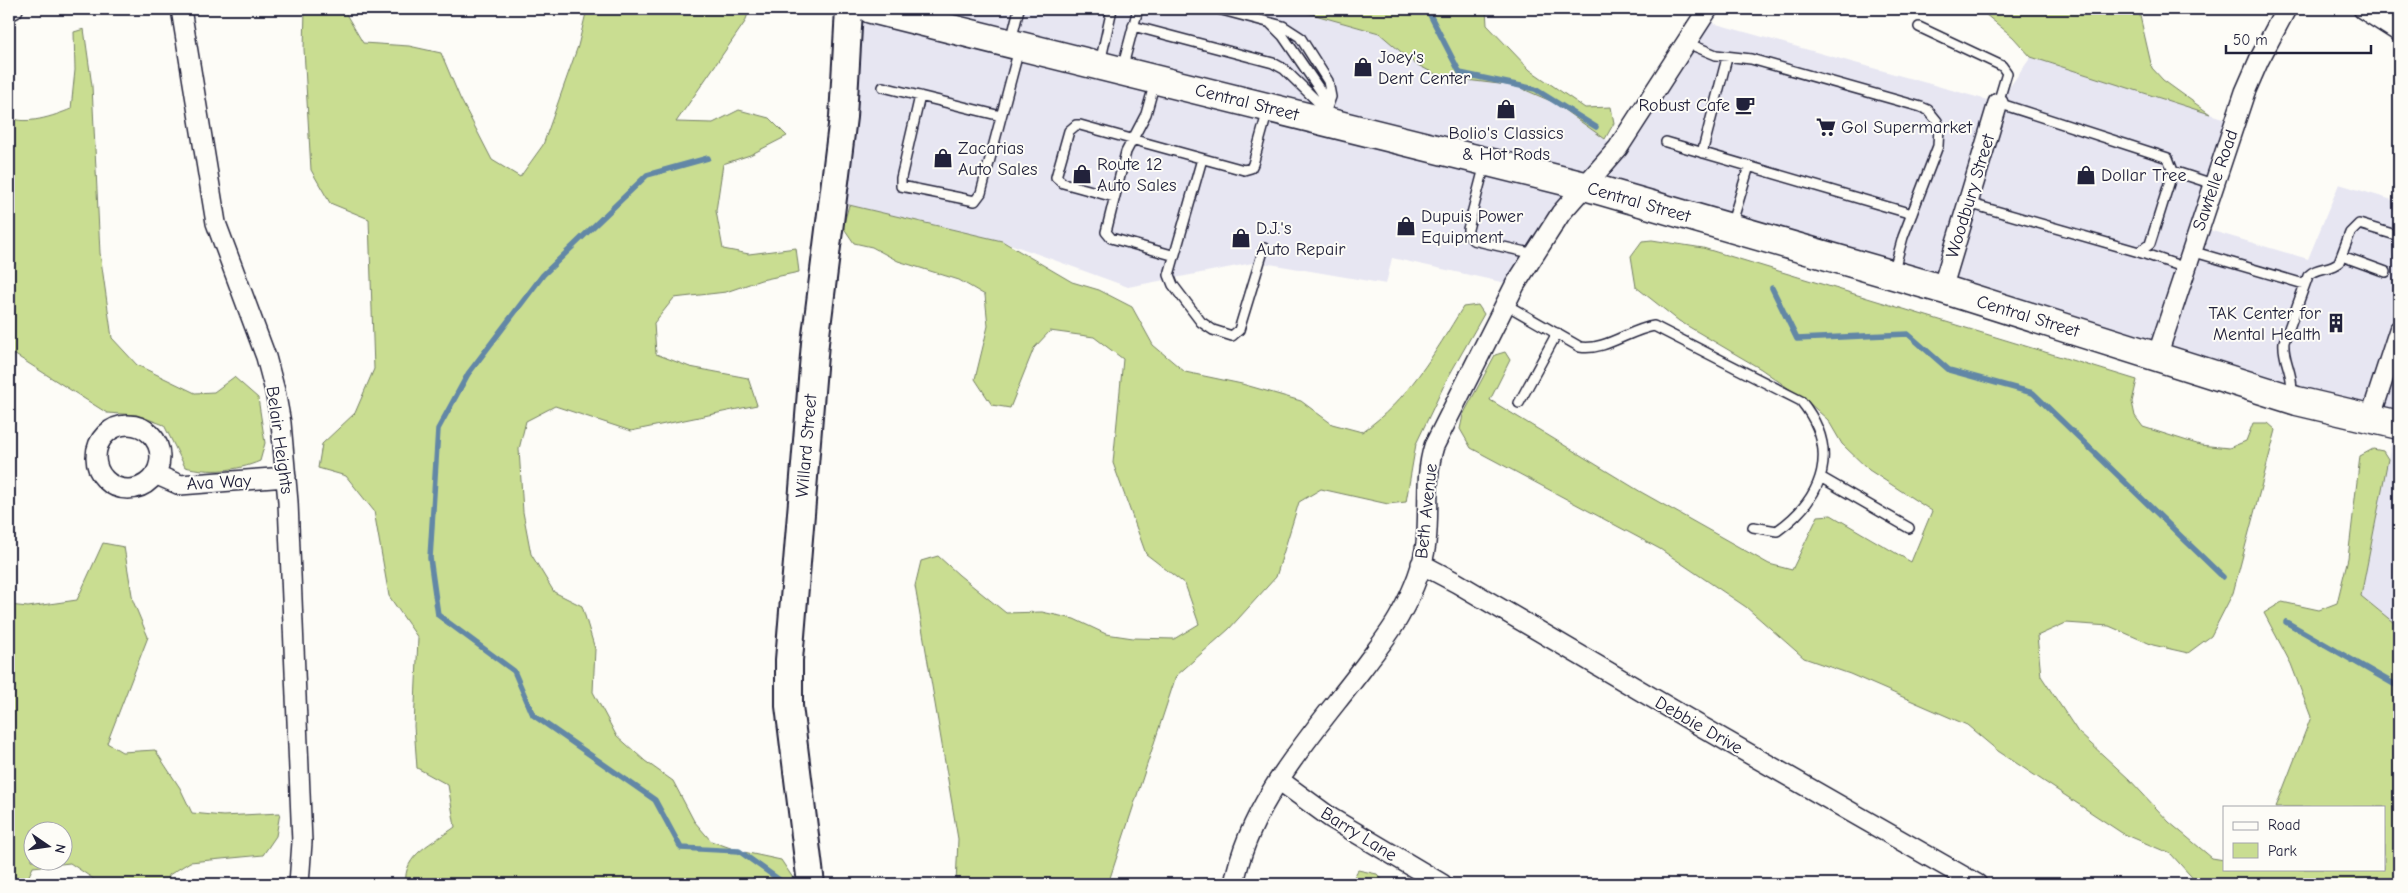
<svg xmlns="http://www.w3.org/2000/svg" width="2408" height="893" font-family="'Comic Neue',sans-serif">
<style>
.built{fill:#e7e6f2}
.green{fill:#c9dd91;stroke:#768066;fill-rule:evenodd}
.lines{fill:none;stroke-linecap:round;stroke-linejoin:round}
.stream{stroke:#6287a6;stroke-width:5.5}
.lane-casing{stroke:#22223b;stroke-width:12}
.street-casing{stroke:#22223b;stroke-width:22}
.secondary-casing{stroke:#22223b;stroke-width:30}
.primary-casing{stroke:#22223b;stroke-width:31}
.lane{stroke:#fdfcf7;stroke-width:9}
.street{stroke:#fdfcf7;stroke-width:19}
.secondary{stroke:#fdfcf7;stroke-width:26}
.primary{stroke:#fdfcf7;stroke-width:28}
.labels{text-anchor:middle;stroke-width:4;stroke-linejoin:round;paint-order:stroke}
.poi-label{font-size:18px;fill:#22223b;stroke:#fdfcf7;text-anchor:start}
.street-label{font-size:18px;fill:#22223b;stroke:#fdfcf7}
</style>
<rect width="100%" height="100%" fill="#fdfcf7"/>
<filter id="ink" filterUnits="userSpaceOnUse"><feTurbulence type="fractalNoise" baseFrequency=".02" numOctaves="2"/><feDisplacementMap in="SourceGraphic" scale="10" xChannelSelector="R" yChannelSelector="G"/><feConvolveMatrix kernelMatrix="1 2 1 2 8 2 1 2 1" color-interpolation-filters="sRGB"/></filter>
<g filter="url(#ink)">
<!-- built -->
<path class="built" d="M849,9h445l122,35 137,58 65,46 84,-128 296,83 33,-46 204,65 -36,105 109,32 31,-75 60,18v425l-38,-31 34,-172 -809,-238 -71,99 -123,-27 -6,26 -128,-22 -130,25 -126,-46 -169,-40z"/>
<!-- green -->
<path class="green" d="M305,9h38l20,34 46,3 32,7 19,45 32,62 28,17 23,-32 35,-99 9,-37h154l8,2 -4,11 -69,100 37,1 26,-13 30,8 18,18 -37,19 -27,9 -7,47 7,38 26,5 47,-6 3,24 -38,8 -35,12 -52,6 -20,25 2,31 34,13 58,11 9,27 -126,26 -76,-25 -29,15 -7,28 4,63 8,42 23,38 28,14 13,43 -2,43 23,43 29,26 28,20 21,40 17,20 28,10 42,9 16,24h-149l-2,-2 -7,2h-233c-4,-30 29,-42 49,-57l-7,-42 -31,-17 -3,-42 4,-88 -29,-42 -15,-85 -28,-35 -28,-8 4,-24 33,-31 19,-44 -5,-150 -39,-16 -19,-33 -7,-121z
M1294,9h192l1,16 43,45 55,38 26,-1 3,16 -9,16 -52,-37 -37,-16 -75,-9 -27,-14 -35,-30z
M1979,9h162l-1,7 12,52 11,12 47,34 -179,-57 -18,-20z
M84,29l8,57 8,167 12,85 25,27 58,28 19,-1 20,-15 24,21 7,45 -5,18c-23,10 -51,12 -75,6l-21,-42 -27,-10 -30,-2 -98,-62v-234c16,9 45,-1 62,-8l4,-39 -1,-38z
M849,205l153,36 70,41 27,8 33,17 21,38 32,27 57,12 59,17 31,23 30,8c45,-31 73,-79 101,-125l15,-2 6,9 -38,67 -30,63 -10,58 -18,2 -67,-15 -22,13 -23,75 -47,52 -53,47 -68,208h-152l2,-45 -43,-253 6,-25 17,-5 21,19 47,38 36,-1 32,7 32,15 27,4 41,1 25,-15 -14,-40 -39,-30 -33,-91 10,-104 -29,-22 -44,-6 -16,17 -24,60 -18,-3 -17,-26 13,-53 -3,-31 -26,-15 -61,-19 -26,-14 -18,-4 -11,-16z
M1652,240l51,8 434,132 -5,22 3,14 8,11 57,18 29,3 17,-7 7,-18h15l8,7 -43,163 -22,43 -23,17 -35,-8 -44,-19 -43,-3 -29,13 4,40 37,56 51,47 40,43 43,36 12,2v9h160v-62h-108l35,-90 -20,-53 -27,-51 18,-11 37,8 18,-7 11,-45 12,-102 13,-7 10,2 5,8 -27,137 38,31v257h-201l-27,-30 -49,-21 -124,-82 -31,-26 -117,-51 -46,-16 -58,-51 -86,-58 -189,-101 -11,-19 3,-14 32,-60 10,-3 5,8 -20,40 151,92 128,72 23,6 26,-54 13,-1 80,47 21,-51 -63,-41 -27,-26 -14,-24 -20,-18 -47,-33 -82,-48 -43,-34 -5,-31 11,-15z
M103,543l21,4 9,54 15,36 -41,106 15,9 33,-2 25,38 12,25 31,3 57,-3 -4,23 -13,19 -73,7 -21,13 -1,9h-67l-31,-21 -37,4 -8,17h-16v-279l19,2 49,-7zM62,830v30h-30v-30z
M1358,870l19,4 9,10h-36z"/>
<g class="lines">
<!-- stream -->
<path class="stream" d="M1427,9l33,64 75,16 61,38
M708,158l-61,17 -104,100 -75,99 -30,55 -8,129 8,57 76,56 19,44 122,85 26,48 58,3 46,33
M1772,288l25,51 111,-5 41,36 84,23 190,184
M2286,622l113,65"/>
<defs>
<path id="lane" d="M1218,9l65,17 17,11 28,44 3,16 -7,19
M1271,24l12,12 37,54 4,7 2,12
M1133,26l140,37 11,6 36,35 4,7 -1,7
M1919,27l83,39 5,7 -9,30 170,55 5,13 -23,73 -11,8 -171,-49
M1011,41l8,-32
M1687,43l29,12 35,4 170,48 7,3 9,11 2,6 -1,19 -35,91 -10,36
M1100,63l12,-54
M1122,69l16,-60
M1155,82l-9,32 -20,38 -20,80 5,6 61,17
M883,87l118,29
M920,96l-19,82v8l74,15 6,-8 38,-144
M1666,142l246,72
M1702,153l25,-95
M1202,159l-33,116 4,10 28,37 12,8 19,6 7,-6 25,-82
M1485,164l-17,65v5l5,6 62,14
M2173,171l40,13
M1114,197l-51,-14 -7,-6 13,-46 7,-6h4l164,45 7,-2 2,-4 15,-54
M1731,226l18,-60
M2191,251l113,33
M2139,252l47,16
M2342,256l44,16
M1505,304l75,43c25,4 49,-17 74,-21l147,75c39,48 24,96 -24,130l-24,-4
M2290,396c6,-20 -8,-35 -6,-54l24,-66c8,-9 22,-6 31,-14l11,-29 9,-9 40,12
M1519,403l38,-70
M1822,478l87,50"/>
<path id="street" d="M9,9h4
M181,9l35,214 50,134 9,34 6,32 7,79 14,340 -3,42
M2363,9l36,23
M1942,289l56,-186
M2157,356l88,-264 14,-32 27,-51
M2370,419l29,-89
M96 457a32 32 0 1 1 64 0a32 32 0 1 1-64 0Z
M155,474l25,11 106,-8
M1421,564l36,19 240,141 280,160
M1279,780l52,38 111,66
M1234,884c16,-84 79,-150 129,-216 13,-18 27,-34 37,-53 12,-22 23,-47 26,-72 4,-33 -2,-65 8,-97l81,-161 46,-72 57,-65 90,-139"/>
<path id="secondary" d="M811,884l-22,-178v-46l26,-317 28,-226 6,-108"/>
<path id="primary" d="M871,9l714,177 357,103 355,112 102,24"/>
</defs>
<!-- lane casing -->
<use href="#lane" class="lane-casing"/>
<!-- street casing -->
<use href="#street" class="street-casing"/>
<!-- secondary casing -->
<use href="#secondary" class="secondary-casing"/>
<!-- primary casing -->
<use href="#primary" class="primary-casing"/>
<!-- lane -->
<use href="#lane" class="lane"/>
<!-- street -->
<use href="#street" class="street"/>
<!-- secondary -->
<use href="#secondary" class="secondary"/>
<!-- primary -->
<use href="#primary" class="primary"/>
</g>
</g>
<!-- icons -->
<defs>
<symbol id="shop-bare" viewBox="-9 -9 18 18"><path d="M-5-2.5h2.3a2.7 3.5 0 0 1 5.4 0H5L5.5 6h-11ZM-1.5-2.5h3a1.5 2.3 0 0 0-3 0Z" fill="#22223b" stroke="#fdfcf7" stroke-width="2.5" paint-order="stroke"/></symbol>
<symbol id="cafe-bare" viewBox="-9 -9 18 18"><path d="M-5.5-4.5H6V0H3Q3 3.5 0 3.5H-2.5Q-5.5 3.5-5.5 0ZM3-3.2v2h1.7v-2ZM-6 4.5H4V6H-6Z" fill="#22223b" stroke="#fdfcf7" stroke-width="2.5" paint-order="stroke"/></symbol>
<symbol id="supermarket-bare" viewBox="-9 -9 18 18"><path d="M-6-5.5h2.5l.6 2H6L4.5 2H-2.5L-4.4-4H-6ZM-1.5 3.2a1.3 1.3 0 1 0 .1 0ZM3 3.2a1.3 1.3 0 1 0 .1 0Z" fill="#22223b" stroke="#fdfcf7" stroke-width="2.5" paint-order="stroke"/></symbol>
<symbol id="building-bare" viewBox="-9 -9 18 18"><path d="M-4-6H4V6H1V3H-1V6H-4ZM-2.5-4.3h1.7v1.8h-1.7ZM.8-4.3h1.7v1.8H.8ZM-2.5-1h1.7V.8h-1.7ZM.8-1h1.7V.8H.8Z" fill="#22223b" stroke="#fdfcf7" stroke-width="2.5" paint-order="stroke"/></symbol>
</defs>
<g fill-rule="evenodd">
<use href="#shop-bare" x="1349" y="53" width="28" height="28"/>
<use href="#cafe-bare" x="1731" y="91" width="28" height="28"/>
<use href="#shop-bare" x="1492" y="95" width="28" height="28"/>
<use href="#supermarket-bare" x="1812" y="113" width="28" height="28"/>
<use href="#shop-bare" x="929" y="144" width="28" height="28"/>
<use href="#shop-bare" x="1068" y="160" width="28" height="28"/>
<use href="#shop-bare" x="2072" y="161" width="28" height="28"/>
<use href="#shop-bare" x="1392" y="212" width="28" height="28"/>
<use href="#shop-bare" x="1227" y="224" width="28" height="28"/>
<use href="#building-bare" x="2322" y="309" width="28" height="28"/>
</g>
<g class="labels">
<!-- poi labels -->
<g class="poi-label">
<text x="1378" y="63">Joey's<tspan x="1378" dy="21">Dent Center</tspan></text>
<text x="1730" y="111" text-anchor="end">Robust Cafe</text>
<text x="1841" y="133">Gol Supermarket</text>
<text x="1506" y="139" text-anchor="middle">Bolio's Classics<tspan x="1506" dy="21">&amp; Hot Rods</tspan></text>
<text x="958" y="154">Zacarias<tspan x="958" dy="21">Auto Sales</tspan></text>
<text x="1097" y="170">Route 12<tspan x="1097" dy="21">Auto Sales</tspan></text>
<text x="2101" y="181">Dollar Tree</text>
<text x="1421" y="222">Dupuis Power<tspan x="1421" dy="21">Equipment</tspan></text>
<text x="1256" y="234">D.J.'s<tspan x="1256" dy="21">Auto Repair</tspan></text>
<text x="2321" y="319" text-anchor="end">TAK Center for<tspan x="2321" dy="21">Mental Health</tspan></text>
</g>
<!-- street labels -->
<g class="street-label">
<text transform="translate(1247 102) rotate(14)" y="6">Central Street</text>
<text transform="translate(2215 180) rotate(-71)" y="6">Sawtelle Road</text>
<text transform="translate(1970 196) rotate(-73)" y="6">Woodbury Street</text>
<text transform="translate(1639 202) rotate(16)" y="6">Central Street</text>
<text transform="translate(2028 316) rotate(17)" y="6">Central Street</text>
<text transform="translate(280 440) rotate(82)" y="6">Belair Heights</text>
<text transform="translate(806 446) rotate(-85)" y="6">Willard Street</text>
<text transform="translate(219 482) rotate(-3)" y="6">Ava Way</text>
<text transform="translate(1426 511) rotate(-84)" y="6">Beth Avenue</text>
<text transform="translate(1699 725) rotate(30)" y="6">Debbie Drive</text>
<text transform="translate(1359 834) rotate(32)" y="6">Barry Lane</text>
</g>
</g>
<!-- margin -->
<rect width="2408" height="893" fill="none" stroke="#fdfcf7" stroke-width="30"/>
<rect x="15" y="15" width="2378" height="863" fill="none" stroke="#22223b" stroke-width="2" filter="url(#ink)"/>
<!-- legend -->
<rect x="2223" y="806" width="162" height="65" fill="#fdfcf7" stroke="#a5a5ac"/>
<rect x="2233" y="822" width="25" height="8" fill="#fdfcf7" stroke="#a5a5ac"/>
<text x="2268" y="830" font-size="15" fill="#22223b">Road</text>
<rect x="2233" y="843" width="25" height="15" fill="#c9dd91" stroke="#a5a5ac"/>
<text x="2268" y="856" font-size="15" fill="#22223b">Park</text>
<!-- north arrow -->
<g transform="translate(48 846) rotate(103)"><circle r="24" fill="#fdfcf7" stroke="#a5a5ac"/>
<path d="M0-4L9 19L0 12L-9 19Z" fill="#22223b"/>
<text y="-8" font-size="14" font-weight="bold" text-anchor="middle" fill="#22223b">N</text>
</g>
<!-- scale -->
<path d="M2226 45v8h145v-8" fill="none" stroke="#22223b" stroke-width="2.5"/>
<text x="2233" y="45" font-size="15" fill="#22223b" stroke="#fdfcf7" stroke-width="4" paint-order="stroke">50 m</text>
</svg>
